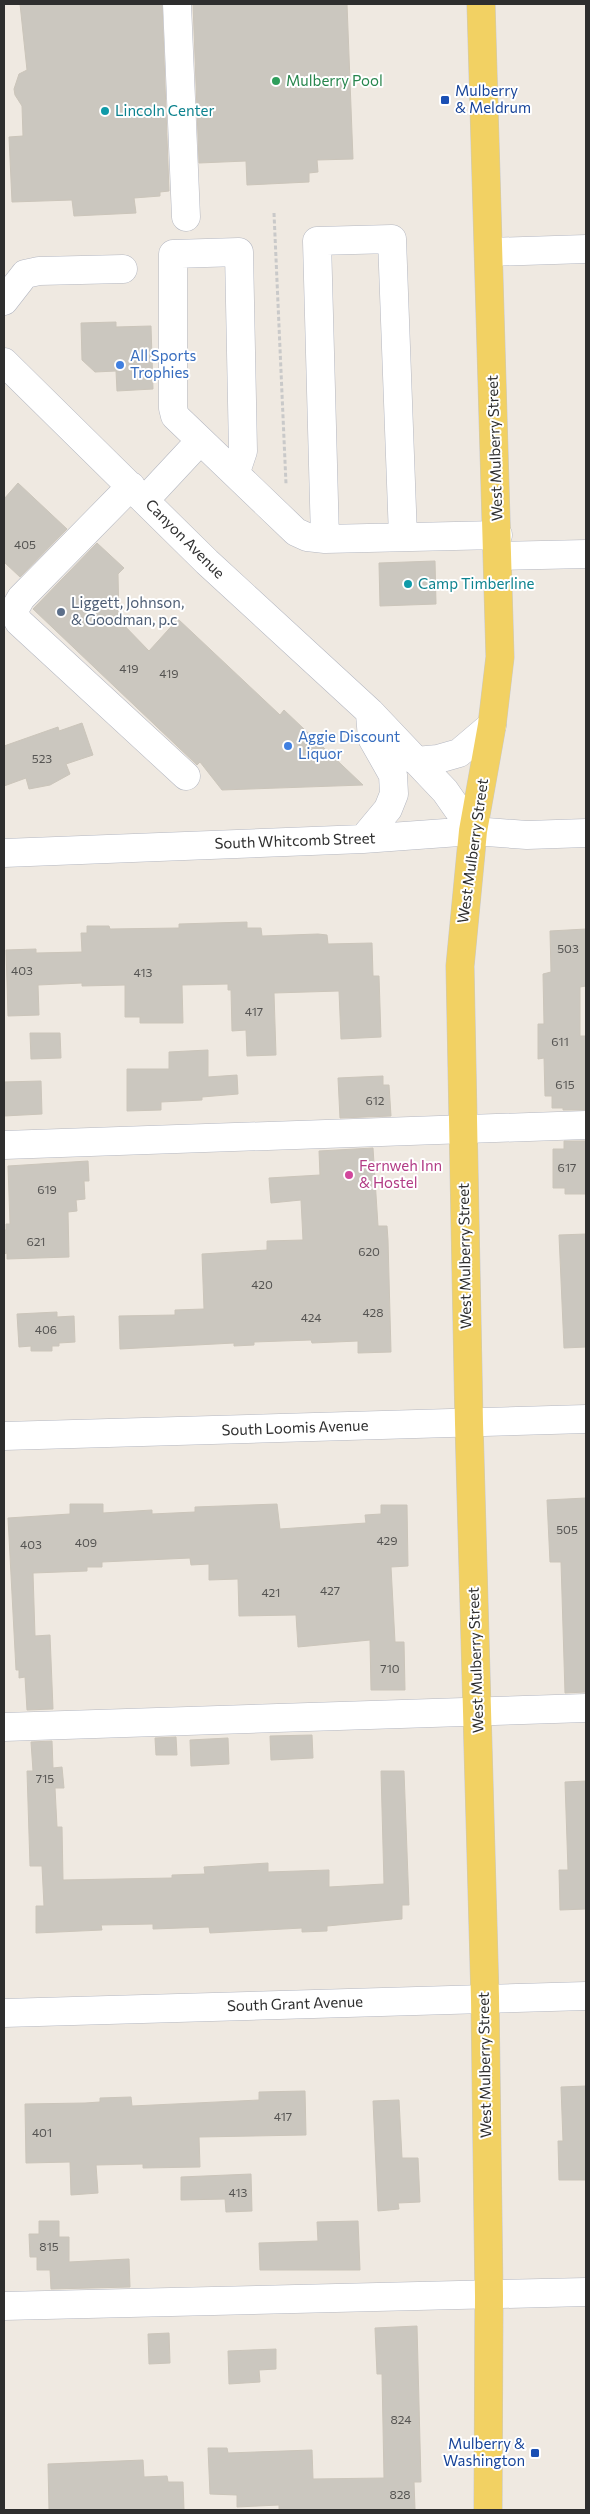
<svg xmlns="http://www.w3.org/2000/svg" width="590" height="2514" font-family="Commissioner,sans-serif">
<style>
.building{fill:#cbc7bf;stroke:#cbc5ba}
.lines{fill:none;stroke-linecap:round;stroke-linejoin:round}
.minor-casing{stroke:#b4b7c1;stroke-width:29}
.major-casing{stroke:#c9c9c9;stroke-width:29}
.path{stroke:#c9c9c9;stroke-width:3;stroke-dasharray:4 2.5;stroke-linecap:butt}
.minor{stroke:#fff;stroke-width:28}
.major{stroke:#f2d163;stroke-width:28}
.leisure-dot{fill:#2e9e5b;stroke:#fff;stroke-width:2}
.transit-dot{fill:#1a4fb4;stroke:#fff;stroke-width:2}
.culture-dot{fill:#0f9aa8;stroke:#fff;stroke-width:2}
.shop-dot{fill:#3f7fe0;stroke:#fff;stroke-width:2}
.service-dot{fill:#5c6f8a;stroke:#fff;stroke-width:2}
.hotel-dot{fill:#d1479c;stroke:#fff;stroke-width:2}
.labels{text-anchor:middle;stroke-width:4;stroke-linejoin:round;paint-order:stroke}
.number-label{font-size:12px;fill:#555452}
.leisure-label{font-size:15px;fill:#27864d;stroke:#fff;text-anchor:start}
.transit-label{font-size:15px;fill:#164399;stroke:#fff;text-anchor:start}
.culture-label{font-size:15px;fill:#0d838f;stroke:#fff;text-anchor:start}
.shop-label{font-size:15px;fill:#366cbe;stroke:#fff;text-anchor:start}
.street-label{font-size:15px;fill:#2e2e2e;stroke:#fff}
.service-label{font-size:15px;fill:#4e5e75;stroke:#fff;text-anchor:start}
.hotel-label{font-size:15px;fill:#b23c85;stroke:#fff;text-anchor:start}
</style>
<rect width="100%" height="100%" fill="#efe9e1"/>
<!-- building -->
<path class="building" d="M20,4h142l7,187 -9,1v4l-26,2 2,15 -62,3 -2,-16 -60,2 -3,-65 14,-1 -1,-30 -7,-11 -1,-6 5,-15 8,-4z
M193,4h154l6,155 -36,1 1,12 -9,1v9l-62,3 -1,-24 -47,2z
M116,322v5l35,-1 2,63 -36,2 -1,-20 -21,1 -13,-12 -1,-37z
M18,483l49,46 -47,48 -16,-15v-63z
M97,543l27,25 -6,6 1,46 30,31 29,-32 102,96 4,-5 79,75 -141,5 -22,-28 -3,3 -164,-156z
M435,561l1,43 -56,2 -1,-43z
M82,723l11,32 -27,9 4,10 -20,11 -21,4 -3,-11 -22,8v-40l54,-19 1,4z
M247,922v6h14l1,8 56,-2 9,1 1,9 44,-1 1,33h6l2,61 -40,2 -2,-48 -65,2 2,62 -29,1 -1,-26 -14,1 -1,-41h-3v-6l-46,1 1,38h-43v-6h-15v-32l-43,1v-3l-44,2 1,30 -31,1 -2,-66 30,-1v4l46,-1 -1,-19h6v-7h22l1,3 69,-1v-4z
M586,929v57l-6,1v49h6v74h-23v-2h-11v-12h-7l-1,-38 -6,1v-35h6l-1,-50 8,-2 -1,-41z
M30,1033h30l1,25 -30,1z
M208,1050v27l29,-2 1,19 -36,3v3l-41,2v8l-34,1v-42h42v-17z
M383,1076v9h6l2,31 -51,2 -2,-40z
M41,1081l1,33 -38,2v-34z
M564,1141h22v53h-21v-6h-12v-39h11z
M373,1148l5,78h9l1,14 3,112 -33,1v-12l-46,2 -1,-3 -57,2v3l-20,1v-3l-114,6 -1,-33 56,-1v-5l29,-1 -2,-55 65,-4v-9l36,-1 -2,-40 -30,3 -2,-25 51,-3 -1,-24z
M88,1161l1,20h-5l1,18 -9,1 1,11 -9,1 1,45 -62,2v-6l-3,1v-24h2v-6h4l-2,-58z
M586,1234v113l-22,1 -5,-113z
M57,1312v5l17,-1 1,26 -16,1v3h-7v5h-21v-5l-12,1 -2,-33z
M586,1498v194l-21,1 -4,-131h-11l-3,-62z
M70,1504h33v9l49,-3v4l43,-2v-5l82,-3 3,25 86,-6 -1,-8 16,-1v-9h26l1,61 -17,1 4,75h9l1,48h-34l-1,-50 -72,7 -2,-32 -57,1 -1,-37 -29,1v-16l-18,1 -1,-7 -88,4v5h-15v4l-54,2 2,63 15,-1 3,74 -26,1 -2,-33 -6,1v-8h-3l-8,-152 62,-4z
M312,1735l1,23 -42,2 -1,-24z
M176,1737l1,18h-21l-1,-17z
M228,1738l1,26 -38,2 -1,-26z
M52,1741l1,27 9,-1 2,21h-9l2,39h5l1,53 109,-2v-3l33,-1 -1,-7 64,-4v9l61,-2v17l55,-3 -3,-113h23l5,134h-7v14l-75,7v5l-25,1v-4l-92,5 -1,-6 -56,2v-5l-52,1 1,5 -66,3v-27h8l-2,-40h-12l-3,-95h6l-2,-29z
M586,1781v128l-26,1 -1,-40h9l-3,-88z
M586,2086v94h-27l-1,-39h5l-2,-54z
M305,2091l1,44 -107,2 1,30 -57,1v-4l-47,1 2,28 -27,2 -1,-33 -44,1 -1,-59 60,-1 15,-1v-4l31,-1 1,9 127,-6v-8z
M399,2100l3,58h16l2,44 -22,1 1,6 -21,2 -5,-110z
M251,2174l1,37 -26,1 -1,-13 -44,1v-23z
M39,2221h20v16h10v25l60,-3 1,28 -79,2 -1,-19h-13v-13h-7l-1,-23h10z
M358,2221l2,49h-100l-1,-27 59,-2 -1,-19z
M417,2326l4,156h-7l1,27 -129,1 -7,-1v-4l-42,2v-12l-27,-1 -2,-46h19l1,5 84,-3 1,29 71,-1 -2,-104h-5l-2,-46z
M169,2333l1,30 -21,1 -1,-30z
M276,2349v20l-17,1 1,12 -31,2 -1,-33z
M143,2460l1,17 23,-1 1,6h15l1,28h-135l-1,-46z"/>
<g class="lines">
<defs>
<path id="minor" d="M177,4l9,213
M489,252l97,-3
M4,301l21,-27 14,-3 84,-2
M4,362l203,200 163,150 75,79 28,40
M236,472l7,-21 -4,-199 -66,2v154l2,8 121,116 11,5 18,2 173,-4
M131,486l-110,112 -8,14 6,10 167,154
M145,500l54,-58
M325,539l-8,-298 75,-2 11,298
M499,556l87,-2
M416,761l22,-2 21,-6 33,-28
M363,839l25,-30 6,-15 -1,-19 -21,-37 -2,-24
M4,853l359,-14 110,-8 54,4 59,-2
M4,1145l582,-20
M4,1436l582,-17
M4,1727l582,-19
M4,2013l582,-17
M4,2306l582,-14"/>
<path id="major" d="M481,4l19,653 -8,68 -19,106 -13,135 9,457 16,575 4,298 -1,214"/>
</defs>
<!-- minor casing -->
<use href="#minor" class="minor-casing"/>
<!-- major casing -->
<use href="#major" class="major-casing"/>
<!-- path -->
<path class="path" d="M274,213l12,271"/>
<!-- minor -->
<use href="#minor" class="minor"/>
<!-- major -->
<use href="#major" class="major"/>
</g>
<!-- markers -->
<circle class="leisure-dot" cx="276" cy="81" r="5"/>
<g class="transit-dot">
<rect x="440" y="95" width="10" height="10" rx="2.5"/>
<rect x="530" y="2448" width="10" height="10" rx="2.5"/>
</g>
<g class="culture-dot">
<circle cx="105" cy="111" r="5"/>
<circle cx="408" cy="584" r="5"/>
</g>
<g class="shop-dot">
<circle cx="120" cy="365" r="5"/>
<circle cx="288" cy="746" r="5"/>
</g>
<circle class="service-dot" cx="61" cy="612" r="5"/>
<circle class="hotel-dot" cx="349" cy="1175" r="5"/>
<g class="labels">
<!-- number labels -->
<g class="number-label">
<text x="25" y="549">405</text>
<text x="129" y="673">419</text>
<text x="169" y="678">419</text>
<text x="42" y="763">523</text>
<text x="568" y="953">503</text>
<text x="22" y="975">403</text>
<text x="143" y="977">413</text>
<text x="254" y="1016">417</text>
<text x="560" y="1046">611</text>
<text x="565" y="1089">615</text>
<text x="375" y="1105">612</text>
<text x="567" y="1172">617</text>
<text x="47" y="1194">619</text>
<text x="36" y="1246">621</text>
<text x="369" y="1256">620</text>
<text x="262" y="1289">420</text>
<text x="373" y="1317">428</text>
<text x="311" y="1322">424</text>
<text x="46" y="1334">406</text>
<text x="567" y="1534">505</text>
<text x="387" y="1545">429</text>
<text x="86" y="1547">409</text>
<text x="31" y="1549">403</text>
<text x="330" y="1595">427</text>
<text x="271" y="1597">421</text>
<text x="390" y="1673">710</text>
<text x="45" y="1783">715</text>
<text x="283" y="2121">417</text>
<text x="42" y="2137">401</text>
<text x="238" y="2197">413</text>
<text x="49" y="2251">815</text>
<text x="401" y="2424">824</text>
<text x="400" y="2499">828</text>
</g>
<!-- leisure labels -->
<g class="leisure-label">
<text x="286" y="86">Mulberry Pool</text>
</g>
<!-- transit labels -->
<g class="transit-label">
<text x="455" y="96">Mulberry<tspan x="455" dy="17">&amp; Meldrum</tspan></text>
<text x="525" y="2449" text-anchor="end">Mulberry &amp;<tspan x="525" dy="17">Washington</tspan></text>
</g>
<!-- culture labels -->
<g class="culture-label">
<text x="115" y="116">Lincoln Center</text>
<text x="418" y="589">Camp Timberline</text>
</g>
<!-- shop labels -->
<g class="shop-label">
<text x="130" y="361">All Sports<tspan x="130" dy="17">Trophies</tspan></text>
<text x="298" y="742">Aggie Discount<tspan x="298" dy="17">Liquor</tspan></text>
</g>
<!-- street labels -->
<g class="street-label">
<text transform="translate(495 448) rotate(-92)" y="5">West Mulberry Street</text>
<text transform="translate(185 539) rotate(45)" y="5">Canyon Avenue</text>
<text transform="translate(295 841) rotate(-2)" y="5">South Whitcomb Street</text>
<text transform="translate(473 851) rotate(-82)" y="5">West Mulberry Street</text>
<text transform="translate(465 1256) rotate(-91)" y="5">West Mulberry Street</text>
<text transform="translate(295 1428) rotate(-2)" y="5">South Loomis Avenue</text>
<text transform="translate(476 1660) rotate(-92)" y="5">West Mulberry Street</text>
<text transform="translate(295 2004) rotate(-2)" y="5">South Grant Avenue</text>
<text transform="translate(485 2065) rotate(-91)" y="5">West Mulberry Street</text>
</g>
<!-- service labels -->
<g class="service-label">
<text x="71" y="608">Liggett, Johnson,<tspan x="71" dy="17">&amp; Goodman, p.c</tspan></text>
</g>
<!-- hotel labels -->
<g class="hotel-label">
<text x="359" y="1171">Fernweh Inn<tspan x="359" dy="17">&amp; Hostel</tspan></text>
</g>
</g>
<!-- border -->
<rect width="590" height="2514" fill="none" stroke="#2e2e2e" stroke-width="10"/>
</svg>
